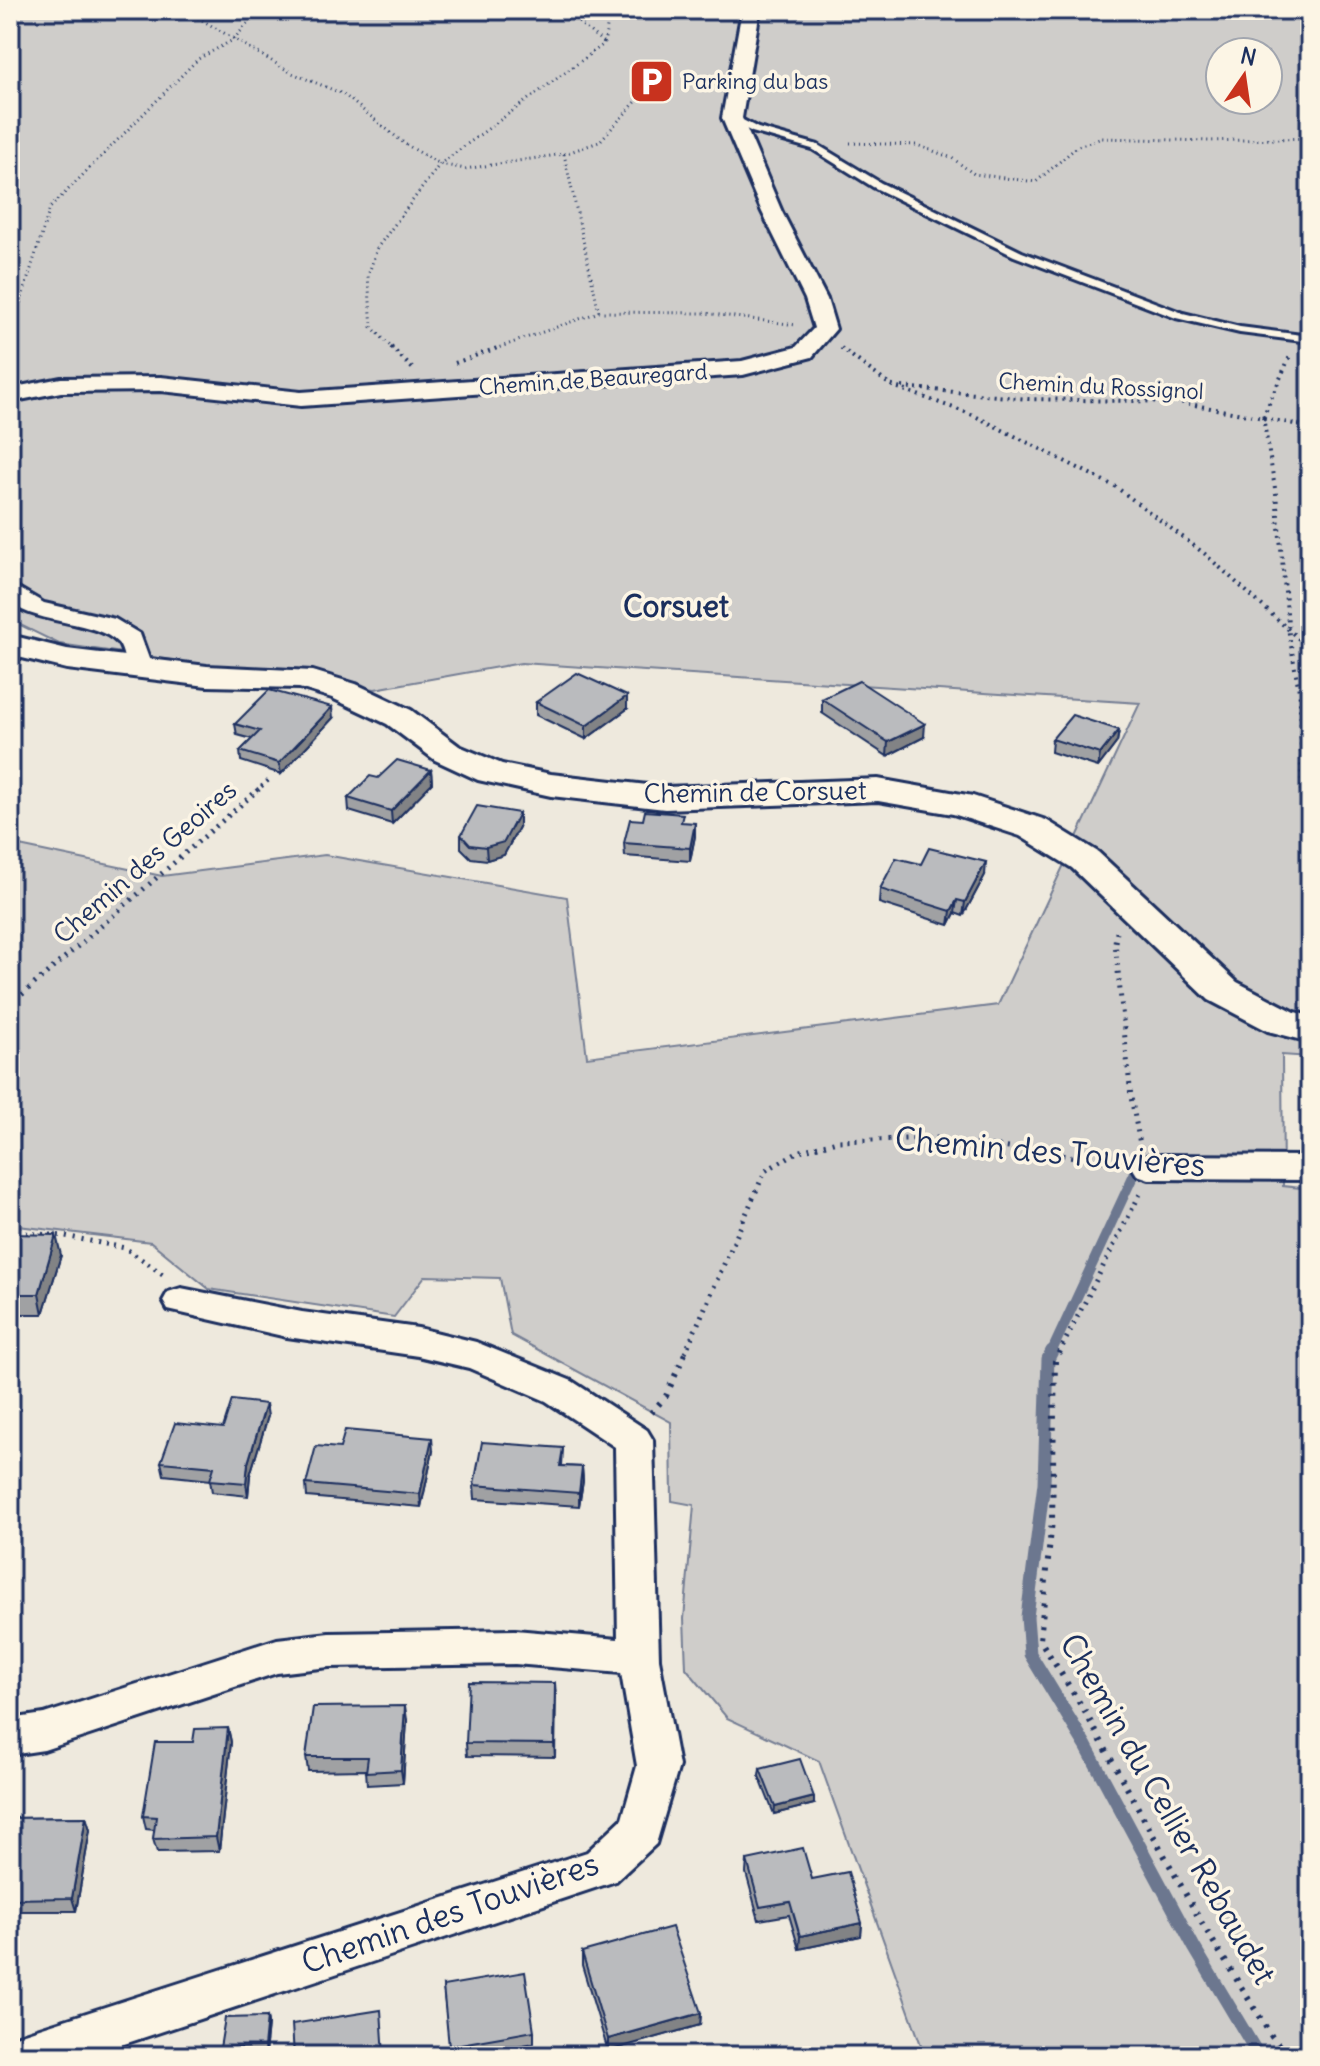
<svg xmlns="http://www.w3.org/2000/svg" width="1320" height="2066" font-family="Delius,sans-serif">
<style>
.green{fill:#cfcdca;stroke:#757e94;stroke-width:2;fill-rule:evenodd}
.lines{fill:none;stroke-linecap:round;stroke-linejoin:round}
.stream-far1{stroke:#6c778f;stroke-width:10}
.stream{stroke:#6c778f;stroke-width:13}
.service-casing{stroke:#1b2f5e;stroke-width:6}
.minor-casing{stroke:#1b2f5e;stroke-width:6}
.tertiary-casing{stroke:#1b2f5e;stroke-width:6}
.path-far3{stroke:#1b2f5e;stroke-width:3;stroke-dasharray:1 4;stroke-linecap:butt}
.path-far2{stroke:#1b2f5e;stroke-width:4;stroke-dasharray:2 5;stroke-linecap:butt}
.path-far1{stroke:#1b2f5e;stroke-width:5;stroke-dasharray:2 6;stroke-linecap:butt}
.path{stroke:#1b2f5e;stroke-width:6;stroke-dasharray:3 8;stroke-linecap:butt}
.service{fill:#fcf5e5;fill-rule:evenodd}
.minor{fill:#fcf5e5;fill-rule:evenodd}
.tertiary{fill:#fcf5e5;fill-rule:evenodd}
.wall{fill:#a0a1a3;stroke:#1b2f5e;stroke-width:2}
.shaded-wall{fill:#828385;stroke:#1b2f5e;stroke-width:2}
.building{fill:#babbbe;stroke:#1b2f5e;stroke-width:2}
.labels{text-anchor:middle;stroke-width:7;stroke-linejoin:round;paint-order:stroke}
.far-poi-label{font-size:22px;fill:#1b2f5e;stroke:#fcf5e5;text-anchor:start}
.far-street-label{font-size:22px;fill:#1b2f5e;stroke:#fcf5e5}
.street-label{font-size:26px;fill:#1b2f5e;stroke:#fcf5e5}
.quarter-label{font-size:30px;font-weight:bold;fill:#1b2f5e;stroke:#fcf5e5}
.near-street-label{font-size:32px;fill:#1b2f5e;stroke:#fcf5e5}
</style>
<rect width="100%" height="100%" fill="#eee9dd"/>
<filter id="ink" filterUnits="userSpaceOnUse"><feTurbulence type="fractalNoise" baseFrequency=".0125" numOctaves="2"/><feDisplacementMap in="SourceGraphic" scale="16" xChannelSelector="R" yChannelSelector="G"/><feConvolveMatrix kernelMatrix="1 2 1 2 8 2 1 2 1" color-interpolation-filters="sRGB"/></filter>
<g filter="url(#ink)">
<!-- green -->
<path class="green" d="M10,10h1300v1047l-28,-2 1,131 27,3v867h-385l-106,-295 -92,-43 -41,-50 -2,-49 10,-114 -22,-4 -1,-79 -160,-87 -11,-57 -75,-2 -31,41 -185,-28 -58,-47 -141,-17v-381l152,32 163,-21 242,42 20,160 411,-52 142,-302 -619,-40 -146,26 -316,-45 -49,-24zM1220,52h48v48h-48z"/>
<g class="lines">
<!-- stream-far1 -->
<path class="stream-far1" d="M1051,1353l85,-183"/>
<!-- stream -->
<path class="stream" d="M1052,1351l-4,8 -4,124 -17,134 3,37 56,92 108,201 65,109"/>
<defs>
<path id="service" d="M729,116h6l23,12 60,17 63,38 141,69 161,61 57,14 70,9v6l-70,-9 -64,-15 -162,-62 -141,-69 -61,-38 -60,-17 -23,-12z"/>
<path id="minor" d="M742,10h18l-18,108 40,94 45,87 9,30 -24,28 -69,18 -442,31 -140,-15 -100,1 -51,10v-14l51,-10 100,-1 140,15 441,-31 54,-14 18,-19 -9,-29 -43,-87 -40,-94z
M10,583l34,20 71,16 25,15 12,33 -3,6h-20c-5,-9 -5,-23 -11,-30 -22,-23 -78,-18 -108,-40z
M1149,1155l161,1v24l-161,-1 -12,-4 -5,-8 5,-8z
M181,1288l121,24 116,16 58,14 96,39 75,49 6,10 6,219 20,107 -23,78 -40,37 -528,175h-78v-18l11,-4 566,-182 35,-33 15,-53 -16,-93 -106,-9 -186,3 -52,6 -233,77 -34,5v-36l34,-5 233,-75 52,-6 186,-3 103,9 -3,-192 -69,-46 -77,-33 -51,-12 -131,-19 -119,-27 -5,-9 5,-9z"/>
<path id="tertiary" d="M10,635l57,14 140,17 106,5 43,13 55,26 48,36 43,18 49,10 114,13 213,-8 95,17 73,24 52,32 139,130 58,30 15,4v26l-42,-11 -59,-31 -137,-132 -52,-32 -67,-22 -75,-13 -213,8 -114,-13 -73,-16 -43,-20 -48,-36 -55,-26 -33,-10 -92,-2 -140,-17 -57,-14z"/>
</defs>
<!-- service casing -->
<use href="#service" class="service-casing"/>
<!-- minor casing -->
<use href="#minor" class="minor-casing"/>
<!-- tertiary casing -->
<use href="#tertiary" class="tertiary-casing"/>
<!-- path-far3 -->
<path class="path-far3" d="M185,10l107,63 51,21 62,50 35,20 25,5 99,-15 35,-12 56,-61
M563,10l41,33
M850,143l67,2 35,13 22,16 62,8 42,-36 24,-8 107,3 101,-3
M564,154l35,158
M10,336l40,-128 148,-149 35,-19 27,-30
M393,349l-21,-22 -4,-51 9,-28 63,-84 164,-120 6,-34
M495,349l104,-37 106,1 91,12"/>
<!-- path-far2 -->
<path class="path-far2" d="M391,347l22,22
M841,348l49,37 83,30 143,72 89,67 105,95
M455,363l45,-16
M902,387l126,12 151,3 131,25
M1263,417l13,77 13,140 11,63 2,94
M1263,417l27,-61
M256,791l13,-11"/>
<!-- path-far1 -->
<path class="path-far1" d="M1302,789l2,83 6,55
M1117,932l-2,10 16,155 9,47
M10,1005l249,-216
M10,1232l55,4 60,12 42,29
M685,1353l80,-182 32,-19 40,-11 98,-3 185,25
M1059,1353l82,-161"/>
<!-- path -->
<path class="path" d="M1060,1351l-5,10 -3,159 -12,120 44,70 116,210 72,117 16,19
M651,1413l15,-17 20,-45"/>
<!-- service -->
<use href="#service" class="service"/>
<!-- minor -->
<use href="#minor" class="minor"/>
<!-- tertiary -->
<use href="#tertiary" class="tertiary"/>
</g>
<!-- wall -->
<path class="wall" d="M822,699l102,38 -37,19 -65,-43z
M536,702l91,7 -41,30 -50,-24z
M333,718l-52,56 -40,-13 -1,-10 12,-12 -15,-4 -2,-11z
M1119,730l-2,12 -19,25 -47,-15 1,-13z
M431,770l1,13 -40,41 -43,-13 -1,-13 30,-20z
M682,823h13v13l-5,25 -65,-5 -1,-13z
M519,827l-15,28 -17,5 -16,-2 -10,-10v-13z
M921,864l64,11 -22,41 -8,-3 -6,12 -70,-22 1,-14z
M10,1234l51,21 -18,59h-33z
M268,1416l-18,59 -2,21 -36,-4 -2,-12 -46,-5 -3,-13 62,-34z
M340,1448l93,3 -12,56 -114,-10 -1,-13z
M563,1448l-1,18 20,1 1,14 -4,25 -104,-7 -1,-14z
M555,1683v74l-88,-1 -1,-13z
M407,1720l-4,63 -36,2 -1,-15 -58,1 -2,-14z
M228,1728l3,14 -12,109 -62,1 -4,-13 2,-9 -9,-1 -3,-13 50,-74z
M760,1769l54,35 -40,10 -15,-38z
M86,1817l4,13 -14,81h-66v-93z
M747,1860l65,19 50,44 -1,13 -62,13 -10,-34 -30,5 -13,-47z
M582,1952l119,61 -1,12 -92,26 -26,-86z
M443,1986l91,45v12l-69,13h-14z
M267,2017l1,7 -3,30h-44l-1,-6z"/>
<!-- shaded-wall -->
<path class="shaded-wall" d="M627,696v13l-41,30v-13z
M332,707l1,11 -52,56 -2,-11z
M925,724l-1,13 -37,19 1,-14z
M1119,730l-2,12 -19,25 2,-13z
M431,770l1,13 -40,41 -1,-13z
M519,813v14l-15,28 -17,5 -1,-13z
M695,823v13l-5,25v-13z
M986,862l-1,13 -22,41 2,-14z
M957,900l-2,13 -6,12 2,-14z
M56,1235l5,20 -18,59 -4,-20z
M266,1404l2,12 -18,59 -2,21 -2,-13 2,-20z
M432,1438l1,13 -12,56 -1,-13z
M582,1467l1,14 -4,25v-13z
M555,1683l1,14 -1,60 -1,-13z
M405,1706l2,14 -4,63 -2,-13z
M228,1728l3,14 -12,109 -3,-14z
M814,1797v7l-40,10 1,-7z
M86,1817l4,13 -14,81 -4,-13z
M862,1923l-1,13 -62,13 1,-13z
M701,2013l-1,12 -92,26v-12z
M267,2017l1,7 -3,30 -1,-7z"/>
<!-- building -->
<path class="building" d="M577,673l50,23 -41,30 -50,-24z
M859,681l66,43 -37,18 -66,-43z
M269,690l63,17 -53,56 -39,-12 20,-20 -25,-7z
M1072,715l47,15 -19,24 -48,-15z
M397,760l34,10 -40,41 -43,-13 22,-22 8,2z
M477,806l42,7 -15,29 -18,5 -16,-2 -9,-10z
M645,811l38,3 -2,8 14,1 -5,25 -66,-5 6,-24 13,1z
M929,848l57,14 -21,40 -8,-2 -6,11 -71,-22 16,-31 25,6z
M10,1234l46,1 -17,59h-29z
M232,1400l34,4 -18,59 -2,20 -36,-3 4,-13 -53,-5 14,-39 48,5z
M345,1430l87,8 -12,56 -114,-10 10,-38 24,2z
M482,1442l81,6 -3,18 22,1 -3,26 -105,-8z
M469,1682l86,1 -1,61 -88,-1z
M405,1706l-4,64 -35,2 2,-15h-62l7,-50z
M228,1728l-12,109 -63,2 3,-22 -13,-1 12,-74h38l2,-13z
M800,1759l14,38 -39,10 -15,-38z
M86,1817l-14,81 -62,1v-81z
M803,1848l9,31 36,-7 14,51 -62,13 -10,-34 -30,5 -13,-47z
M672,1927l29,86 -93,26 -26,-87z
M525,1972l9,59 -85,15 -6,-60z
M381,2010l3,46h-90l-2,-32z
M267,2017l-3,30 -44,1 5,-30z"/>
</g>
<!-- icons -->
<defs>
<symbol id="parking-square" viewBox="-11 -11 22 22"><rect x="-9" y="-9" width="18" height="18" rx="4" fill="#c8321e" stroke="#fcf5e5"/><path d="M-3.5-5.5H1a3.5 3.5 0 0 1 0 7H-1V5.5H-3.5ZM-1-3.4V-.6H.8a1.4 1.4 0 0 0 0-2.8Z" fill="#fff"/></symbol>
</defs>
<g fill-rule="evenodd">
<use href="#parking-square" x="626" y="56" width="51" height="51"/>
</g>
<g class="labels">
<!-- far-poi labels -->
<g class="far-poi-label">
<text x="682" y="89">Parking du bas</text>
</g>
<!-- far-street labels -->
<g class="far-street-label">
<text transform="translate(593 379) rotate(-4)" y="8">Chemin de Beauregard</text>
<text transform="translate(1101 386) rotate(3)" y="8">Chemin du Rossignol</text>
</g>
<!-- street labels -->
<g class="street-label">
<text transform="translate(755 792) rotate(-1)" y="9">Chemin de Corsuet</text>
<text transform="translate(145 862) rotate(-41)" y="9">Chemin des Geoires</text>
</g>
<!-- quarter labels -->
<g class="quarter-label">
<text x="676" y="617">Corsuet</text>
</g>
<!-- near-street labels -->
<g class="near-street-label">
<text transform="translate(1050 1152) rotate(5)" y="11">Chemin des Touvières</text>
<text transform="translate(1168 1809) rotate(60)" y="11">Chemin du Cellier Rebaudet</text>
<text transform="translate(450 1913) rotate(-19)" y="11">Chemin des Touvières</text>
</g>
</g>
<!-- margin -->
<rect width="1320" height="2066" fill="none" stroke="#fcf5e5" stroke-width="40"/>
<rect x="20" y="20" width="1280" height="2026" fill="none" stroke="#1b2f5e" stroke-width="3" filter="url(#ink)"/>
<!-- north arrow -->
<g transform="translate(1244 76) rotate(13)"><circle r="38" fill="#fcf5e5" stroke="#a2a6af" stroke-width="2"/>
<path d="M0-6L14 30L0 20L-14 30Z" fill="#c8321e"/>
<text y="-12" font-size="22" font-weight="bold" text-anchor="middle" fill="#1b2f5e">N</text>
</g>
</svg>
